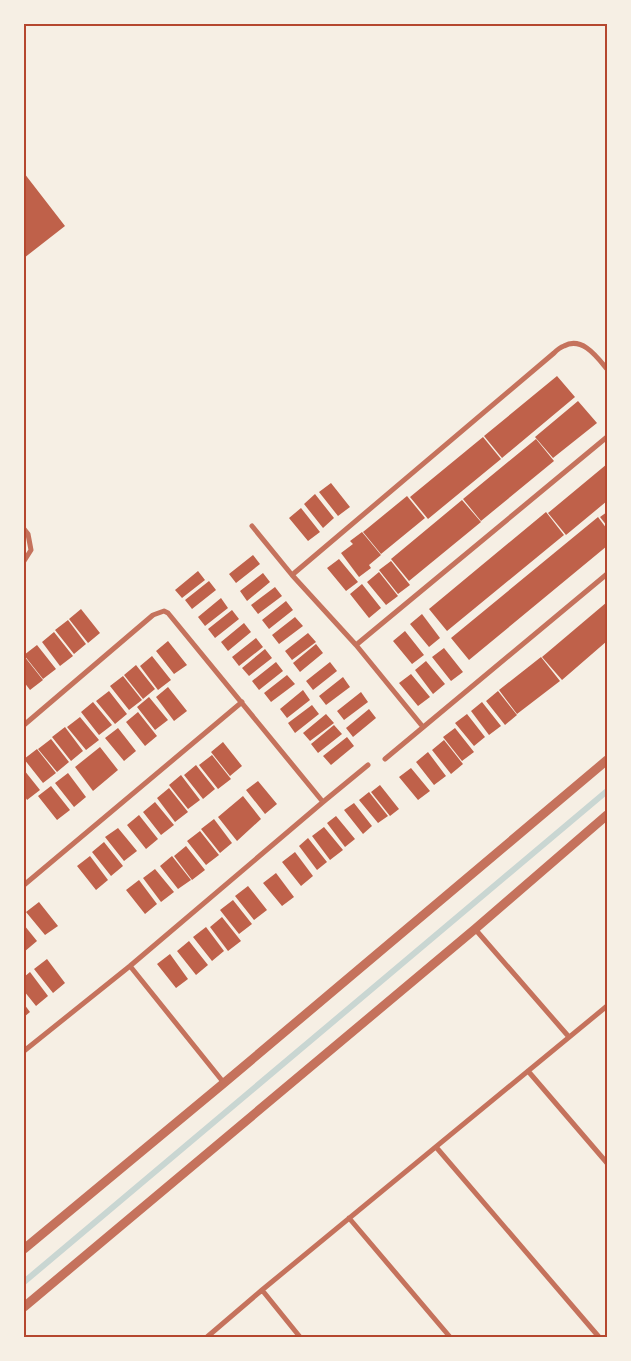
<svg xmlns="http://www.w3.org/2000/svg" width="631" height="1361" font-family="'Varela Round',sans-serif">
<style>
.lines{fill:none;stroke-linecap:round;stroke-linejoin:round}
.stream{stroke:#c9d6d2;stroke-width:6}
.building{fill:#bf614a}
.minor{stroke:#c5725c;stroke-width:5}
.tertiary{stroke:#c5725c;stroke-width:9}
.neatline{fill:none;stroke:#b5482f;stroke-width:2}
</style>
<rect width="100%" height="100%" fill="#f6efe4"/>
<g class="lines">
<!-- stream -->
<path class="stream" d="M24,1282l583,-491"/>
</g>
<!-- building -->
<path class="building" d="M24,173l41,53 -41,32z
M557,376l18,21 -73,61 -18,-22z
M578,401l19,22 -44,35 -18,-21z
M483,437l18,22 -73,60 -18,-22z
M536,439l18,22 -73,60 -18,-22z
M607,464v37l-41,34 -18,-22z
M331,483l19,24 -12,9 -19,-24z
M315,494l19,24 -11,10 -19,-24z
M407,496l18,22 -44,36 -18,-22z
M462,500l19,22 -72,59 -18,-22z
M301,508l19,24 -12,9 -19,-23z
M546,512l18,23 -117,96 -18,-22z
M607,512v14l-7,-9z
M598,517l9,12v17l-138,114 -18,-22z
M362,532l19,23 -12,10 2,3 -12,9 -18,-24 12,-9 -3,-3z
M253,555l7,9 -24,19 -7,-9z
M339,559l19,23 -12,9 -19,-23z
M391,561l19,24 -12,9 -19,-24z
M198,571l7,9 -23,18 -7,-8z
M379,572l19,24 -12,9 -19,-23z
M263,573l7,9 -23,19 -7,-10z
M209,581l7,9 -24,19 -7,-9z
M362,584l19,24 -12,10 -19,-24z
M275,587l7,9 -24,18 -7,-9z
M221,598l7,10 -23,18 -7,-9z
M286,601l7,9 -24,19 -7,-9z
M607,602v39l-45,39 -20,-23z
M81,609l19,24 -12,10 -19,-24z
M232,610l7,9 -24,19 -7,-9z
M422,614l18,24 -11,9 -19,-23z
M295,617l8,9 -24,18 -7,-9z
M68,620l18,24 -12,10 -19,-24z
M244,623l7,9 -23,19 -7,-9z
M405,631l19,24 -12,9 -19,-23z
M54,632l19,24 -13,10 -18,-24z
M308,633l8,9 -24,18 -7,-9z
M256,638l7,9 -24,19 -7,-9z
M168,641l19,24 -13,9 -18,-23z
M316,644l7,9 -23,19 -7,-9z
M37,645l19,24 -13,10 -19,-24z
M444,648l19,24 -12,9 -19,-24z
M265,649l7,9 -23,18 -7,-8z
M24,656l19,24 -13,10 -6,-8z
M152,656l19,24 -13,10 -18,-24z
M541,657l19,24 -43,33 -18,-24z
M426,661l19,23 -12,10 -18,-24z
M276,662l7,9 -24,19 -7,-9z
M330,662l7,9 -24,19 -7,-9z
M136,665l19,24 -12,10 -19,-24z
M411,674l19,23 -12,9 -19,-23z
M287,675l8,9 -24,18 -7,-9z
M123,676l19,24 -13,10 -19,-24z
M343,677l7,10 -24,18 -7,-9z
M168,687l19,24 -13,10 -18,-24z
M303,690l7,10 -23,18 -7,-9z
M109,691l18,23 -12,10 -19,-23z
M498,691l19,24 -12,10 -19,-24z
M361,692l7,10 -24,18 -7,-9z
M149,697l19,23 -13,10 -18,-23z
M93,702l19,23 -13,10 -18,-23z
M482,702l19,24 -12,9 -18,-24z
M312,705l7,9 -24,19 -7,-10z
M369,709l7,9 -23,19 -7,-9z
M138,712l19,24 -12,10 -19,-24z
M326,714l8,9 -24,18 -7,-8z
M467,714l18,23 -11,9 -19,-23z
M80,717l19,23 -13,10 -19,-23z
M334,725l8,9 -24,19 -7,-9z
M65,727l18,24 -12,10 -19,-24z
M118,728l18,23 -12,10 -19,-23z
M455,728l19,24 -12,9 -19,-24z
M347,737l7,9 -23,19 -8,-9z
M51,739l18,23 -12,10 -19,-23z
M444,740l19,24 -12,10 -19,-24z
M223,742l19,24 -12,10 -19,-24z
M100,747l18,23 -25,21 -18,-24z
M37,749l19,24 -13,10 -19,-24z
M428,752l18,24 -12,9 -18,-23z
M212,755l19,24 -13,10 -19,-24z
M196,765l19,24 -12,10 -19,-24z
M411,768l19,23 -12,9 -19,-23z
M24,770l16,20 -13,10 -3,-5z
M68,773l18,24 -12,10 -19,-24z
M181,775l19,25 -12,9 -19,-24z
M258,781l19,23 -12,10 -19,-24z
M380,785l19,24 -9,7 -19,-24z
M51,786l19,24 -13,10 -19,-24z
M169,788l19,24 -13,10 -18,-24z
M369,792l19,24 -10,7 -19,-23z
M243,796l18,23 -24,22 -19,-24z
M155,802l19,23 -13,10 -18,-23z
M354,803l18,23 -9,8 -19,-24z
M139,815l19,24 -12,10 -19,-24z
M336,816l19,23 -10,8 -18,-24z
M214,819l18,24 -12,10 -19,-24z
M324,827l19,23 -13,10 -18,-24z
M118,828l19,23 -13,10 -19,-24z
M200,831l19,24 -13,10 -19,-24z
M308,838l19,24 -10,8 -18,-24z
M104,842l19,24 -12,10 -19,-24z
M186,846l19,24 -13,10 -18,-24z
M295,852l18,24 -12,10 -19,-24z
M90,856l18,24 -12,10 -19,-24z
M172,856l19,24 -13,9 -18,-23z
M155,869l19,23 -13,10 -18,-24z
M276,873l18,24 -12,9 -19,-23z
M139,880l18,24 -12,10 -19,-24z
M248,886l19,24 -13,10 -19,-24z
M233,900l19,24 -13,10 -19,-24z
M39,902l19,24 -13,9 -19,-23z
M222,917l19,24 -13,10 -18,-24z
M24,925l13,16 -13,11z
M206,927l18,24 -12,10 -19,-24z
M189,941l19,24 -12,10 -19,-24z
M170,954l18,25 -12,9 -19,-24z
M47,959l18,24 -12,10 -19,-24z
M30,972l18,24 -12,10 -12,-15v-14z
M24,1004l6,8 -6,5z"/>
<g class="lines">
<!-- minor -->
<path class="minor" d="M252,526l40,49 64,70 67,82
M24,529l4,5 3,16 -7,11
M292,575l262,-222c3,-3 7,-6 10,-7 18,-10 33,11 43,23
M356,645l251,-208
M24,725l129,-110 11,-4 4,2 155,189
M385,759l222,-185
M24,885l218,-183
M475,929l94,108
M130,966l94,117
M24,1051l106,-85 193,-164 45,-37
M528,1071l79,92
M436,1147l163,190
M349,1218l101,119
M262,1290l38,47
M207,1337l55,-47 345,-284"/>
<!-- tertiary -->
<path class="tertiary" d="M24,1249l200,-166 383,-323
M24,1307l451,-378 132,-114"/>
</g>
<!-- border -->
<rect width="631" height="1361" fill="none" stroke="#f6efe4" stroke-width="50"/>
<rect x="25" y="25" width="581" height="1311" class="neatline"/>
</svg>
